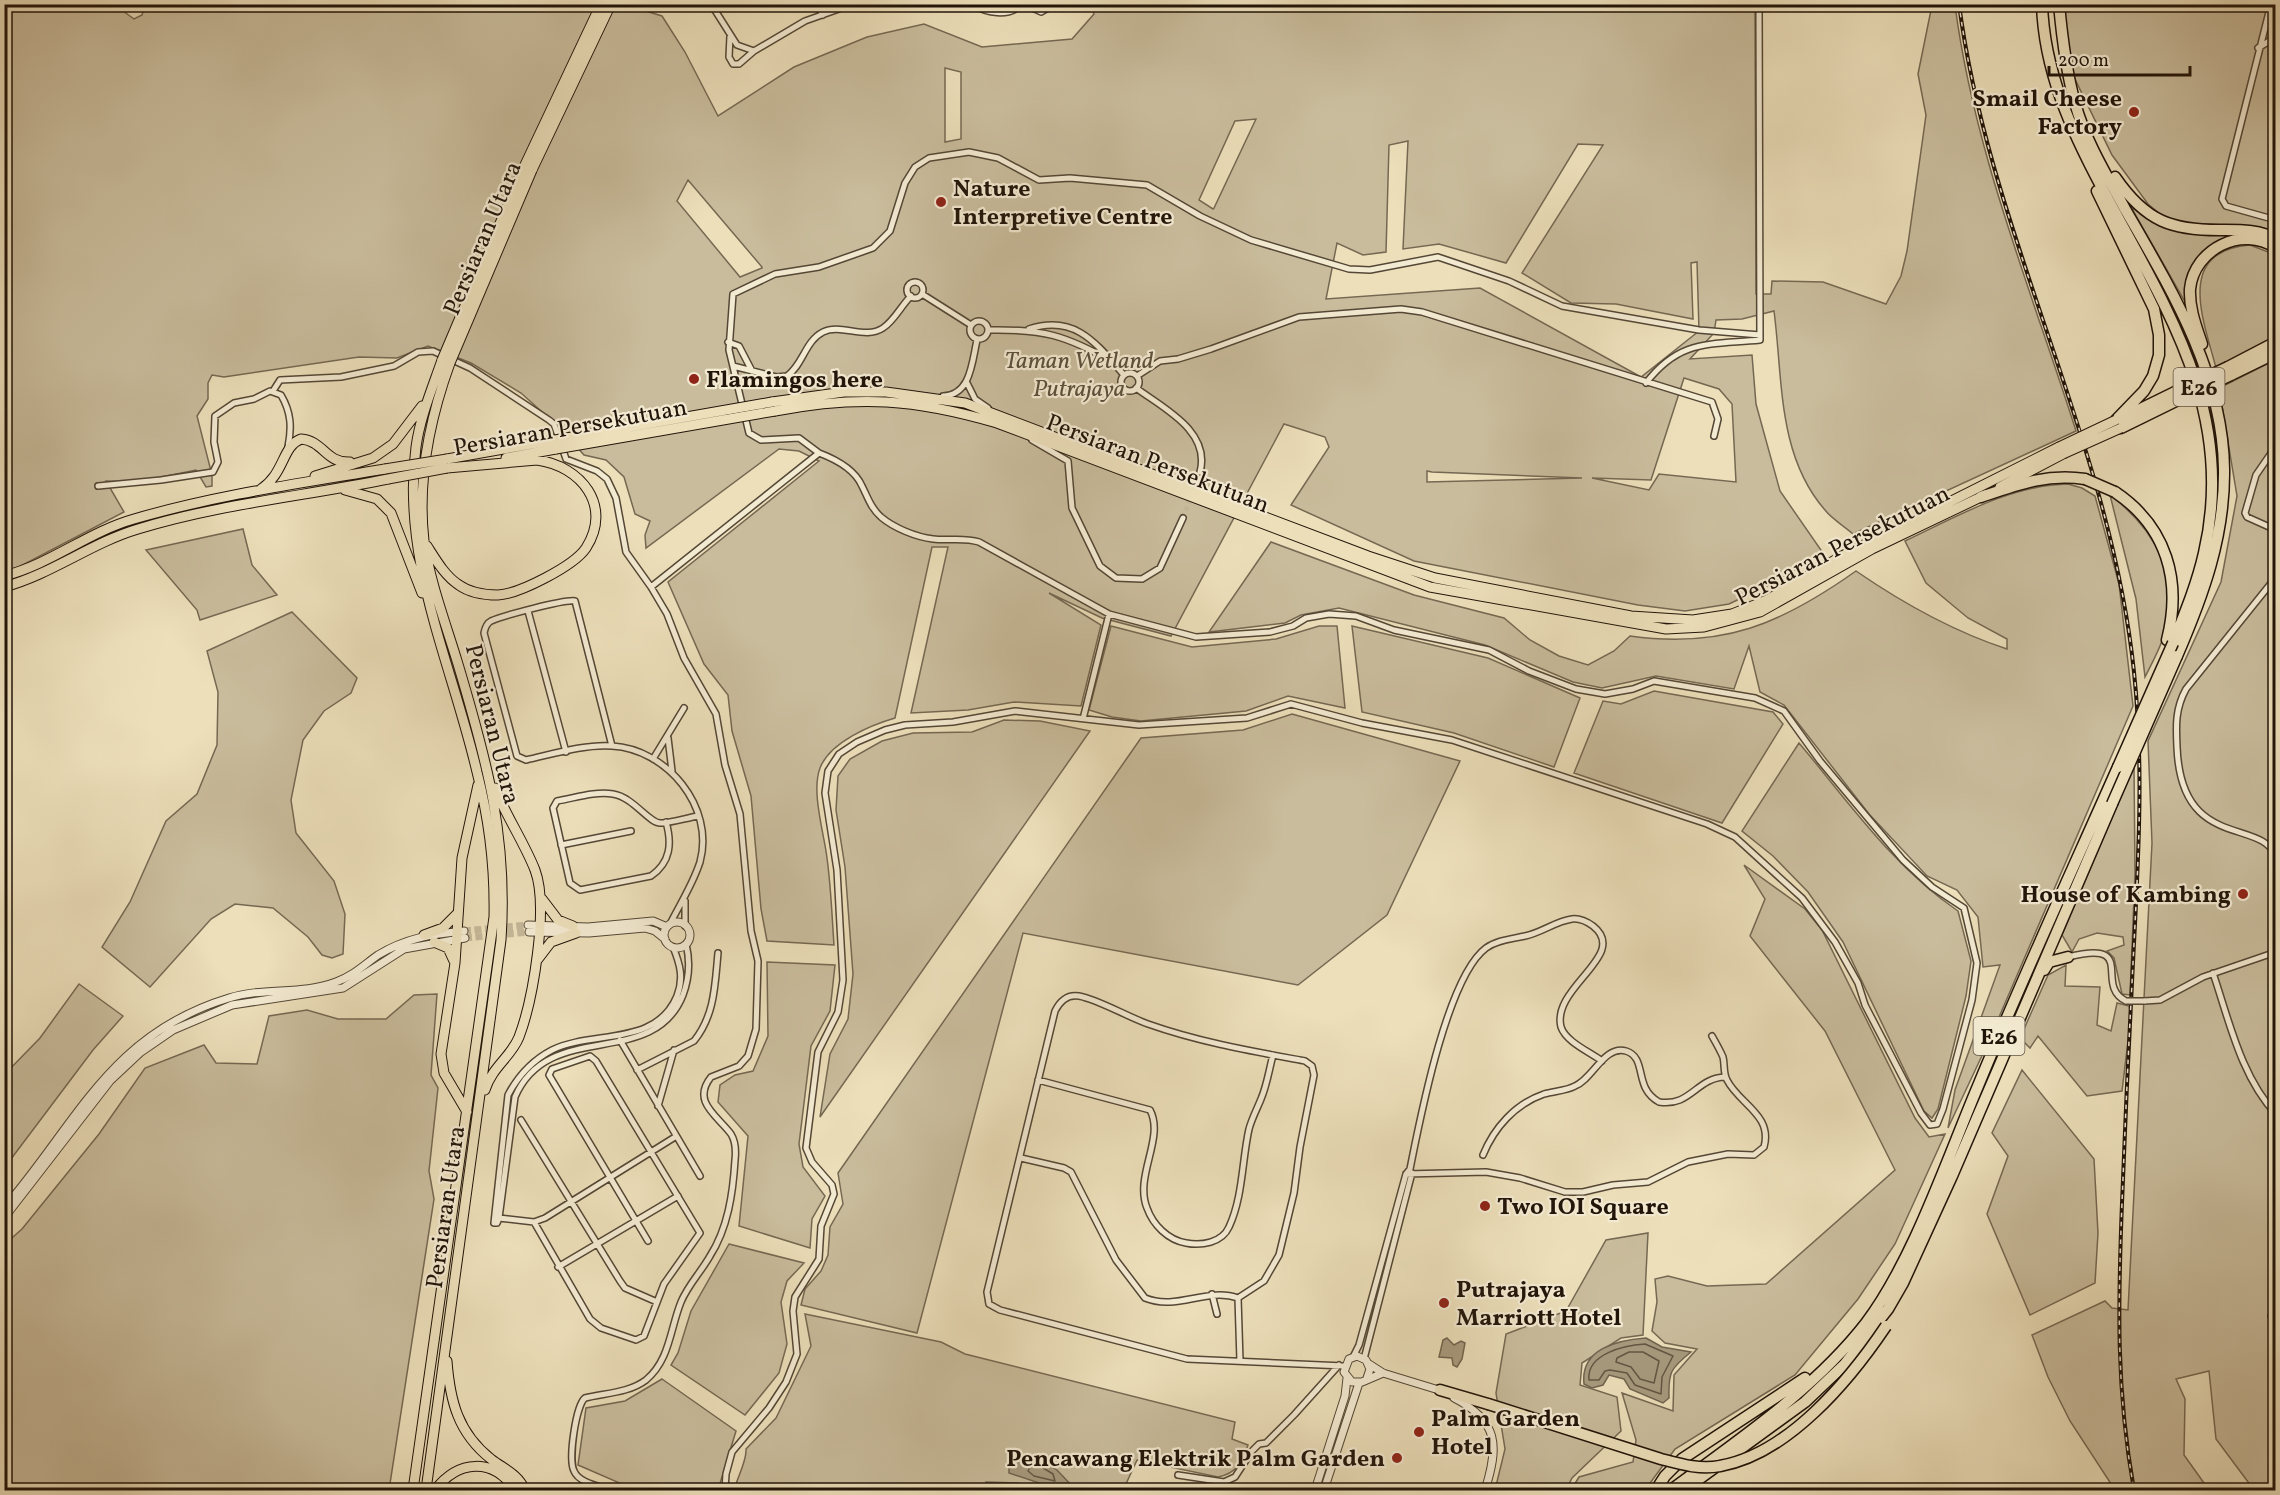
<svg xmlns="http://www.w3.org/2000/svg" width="2280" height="1495" font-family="Vollkorn,serif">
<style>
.green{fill:#c9bc9c;stroke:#756852;stroke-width:1.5;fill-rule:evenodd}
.water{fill:#a79a7e;stroke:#71644f;stroke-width:1.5}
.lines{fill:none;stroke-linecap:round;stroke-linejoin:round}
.shore{stroke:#645744;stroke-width:1.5}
.minor-tunnel{stroke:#c3b697;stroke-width:5;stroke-dasharray:5 2.5;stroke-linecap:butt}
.tertiary-tunnel{stroke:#c3b697;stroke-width:7;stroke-dasharray:7 3.5;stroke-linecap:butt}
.minor-casing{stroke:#544735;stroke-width:8}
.tertiary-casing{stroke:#544735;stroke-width:9}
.primary-casing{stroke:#211409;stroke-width:11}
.motorway-casing{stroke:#211409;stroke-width:13}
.minor{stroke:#f3ead2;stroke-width:5}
.tertiary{stroke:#f3ead2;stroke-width:7}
.primary{stroke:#ecdfba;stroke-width:9}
.motorway{stroke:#ecdfba;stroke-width:10}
.rail-casing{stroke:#211409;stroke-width:4}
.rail{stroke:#f3ead2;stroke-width:1.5;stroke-dasharray:4.5;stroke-linecap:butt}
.minor-bridge-casing{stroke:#544735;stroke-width:8;stroke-linecap:butt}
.primary-bridge-casing{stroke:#211409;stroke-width:11;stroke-linecap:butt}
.motorway-bridge-casing{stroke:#211409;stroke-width:13;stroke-linecap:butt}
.minor-bridge{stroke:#f3ead2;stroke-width:5}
.primary-bridge{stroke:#ecdfba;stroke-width:9}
.motorway-bridge{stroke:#ecdfba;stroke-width:10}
.poi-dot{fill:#8f2418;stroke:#f3ead2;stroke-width:2}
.labels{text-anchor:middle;stroke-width:4.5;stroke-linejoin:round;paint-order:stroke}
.shield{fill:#f3ead2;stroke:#605445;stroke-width:1.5}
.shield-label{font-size:22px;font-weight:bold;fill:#211409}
.poi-label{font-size:24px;font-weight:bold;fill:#211409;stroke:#f3ead2;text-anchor:start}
.street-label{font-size:24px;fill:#211409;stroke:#f3ead2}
.park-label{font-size:24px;font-style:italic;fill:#5c4f3c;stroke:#f3ead2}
</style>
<rect width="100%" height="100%" fill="#ecdfba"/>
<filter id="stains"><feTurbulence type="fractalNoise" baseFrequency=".00333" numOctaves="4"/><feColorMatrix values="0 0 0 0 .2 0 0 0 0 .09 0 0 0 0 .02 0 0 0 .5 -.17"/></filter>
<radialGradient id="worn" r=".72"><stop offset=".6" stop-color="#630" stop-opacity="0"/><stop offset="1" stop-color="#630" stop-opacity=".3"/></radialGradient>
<!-- green -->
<path class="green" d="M161,4l465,1 36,11 23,36 33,64 76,-49 73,-30 57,-13 58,23 90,-8 22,-25 -4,-9h665l1,289h15l1,-13 51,1 63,22 15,-28 6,-25 19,-136 -8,-41 14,-69h23c19,147 76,284 121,426l-223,103c-9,-8 -21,-15 -28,-24 -48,-55 -42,-131 -51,-199l-32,8 -26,1 -2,13 -24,26 62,-4 4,49 24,87 43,62 -50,30 -44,21 -44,7 -47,-6 -224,-44 -123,-56 38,-58 -4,-10 -41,-13 -113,212 -69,-18 -53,-25 52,32 -20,81 -67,-4 -46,8 -57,3 37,-166h-16l-37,171c-24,7 -65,24 -75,50 -9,24 4,65 7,90 4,29 5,59 7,87l-67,-4 -6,-32 -10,-113 -19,-65 -4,-36 -24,-31 -36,-82 151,-121 -20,-10 -20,-2 -133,99 -1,-13 5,-14 -15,-7 -11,-37 -18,-17 -22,-5 -24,-27 -39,-35 -50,-30 -43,-17 -31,12 -38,-1 -135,20 -12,-2 -4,8v16l-11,17 15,59v11l-6,1 -10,-17 -60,12 -30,-1 18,31 -107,56 -12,2v-565h119l-1,6 11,8 8,-4 2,-7zM945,68l16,4v67l-16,3zM1256,119l-42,89 -1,1 -14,-9 36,-79zM1408,141l-5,108 36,-5 67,19 72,-119 25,1 -81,128 49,30 45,1 77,15 -2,-56 6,-1 2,69 -58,46 -161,-89 -154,11 11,-56 26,12 23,-3 3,-107zM688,180l74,87v1l-22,9 -63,-76zM1684,378l35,11 13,15 4,78 -77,-8 -10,16 -57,-12 59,2zM1427,471l5,1 150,6 -155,4z
M2063,5h212v229l-97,-11 -17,-8 -13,-11 -36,-49 -40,-82z
M2131,207c39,28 62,28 109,25l-40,24 -12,51z
M2250,245l26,10 -1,83 -59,30c-12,-47 -42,-117 34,-123z
M2275,360v1130h-21l-38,-51 -7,-68 -33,8 9,20 -1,56 25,35h-94l-45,-69 -22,-44 -16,-42 73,-34 7,7 16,2 24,-467 -4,-102 73,-159 16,-86 -18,-108z
M2068,484l14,4 13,8 24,88 14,122 -146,339 -39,83 7,-38 45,-125 -17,2 -5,-50 -21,-27 -30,-14 -58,-62 -85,-109 -24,-13 -11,-46 -15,43 -78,-13 -54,12 -29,-6 -88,-37 -146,-37 -38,7 -16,8 -76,9 62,-90 143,53 90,23 26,22 29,16 29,9 26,-14 16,-15c93,13 151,-12 226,-65 48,33 96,60 151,78v-10l-39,-21 -42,-35 -21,-42c51,-24 105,-56 163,-57z
M2110,495c47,36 69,79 54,140 -4,14 -12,28 -19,42l-9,-78z
M243,529l9,36 25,30 -77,25 -3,-10 -51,-60z
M292,612l65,66 -6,15 -27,18 -21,29 -12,60 5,33 38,48 11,33 -2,40 -11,4 -10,-3 -14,-18 -35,-29 -38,-4 -24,15 -61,68 -48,-40 28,-45 36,-81 31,-27 20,-49 1,-53 -11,-41z
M1111,626l81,21 84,-8 43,-13h18l8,82 -57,-12 -42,15 -105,10 -29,-4 -23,-7z
M1352,626l136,32 92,40 -26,69 -100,-34 -92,-21z
M1654,691l119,21 10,12 -61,99 -148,-50 29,-72 18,3z
M1292,714l168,47 -73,154 -89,70 -275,-52 -106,400 -116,-28 4,-16 16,-18 7,-16 2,-28 13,-23 -5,-31 303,-435 102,-8z
M1004,720l36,1 50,10 -270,386 10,-63 18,-35 5,-45 -8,-107 -9,-57 2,-34 12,-17 32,-18 31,-8 59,-1z
M1799,743c49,58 95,125 159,168l13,50 -5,35 -28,113 -6,9 -8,-7 -81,-169 -35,-50 -35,-36 -31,-25z
M2134,766l1,107 -5,122 -8,-1 -8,-36 -7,-7 17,-6 -1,-8 -26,-4 -18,6 -7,13 -10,-17z
M1744,865l61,44 17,21 93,188 14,19 16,-3 -50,110 -37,55 -63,76 -120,74 -30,41h-74l8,-13 54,-15 3,-22 -14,-47 51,18 1,-36 23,-26 -32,-6 -13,-12 5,-29 -2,-23 13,-3 39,10 59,-2 129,-114 -70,-139 -75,-95 15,-37z
M767,962l68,3 -5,46 -19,35 -12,98 4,23 22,29 -13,23 -2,29 -71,-22 9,-90 -30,-34 2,-17 15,-10 18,-4 15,-35z
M2066,965l-1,21 35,1 -3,38 14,6 6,-28 12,3 2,10 -9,75 -35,5 -49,-60 -8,12 -10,-10 28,-63z
M79,984l44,32 -30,34 -88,117v-93l35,-36z
M437,994l-6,81 7,13 -9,83 5,28 -45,291h-384v-246l17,-15 77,-95 46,-66 59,-23 12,18 41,1 12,-48 38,-6 31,9h48l28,-24z
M2022,1070l72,89 4,74 -3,50 -65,32 -43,-101 21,-58 -16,-23z
M1648,1233l-5,102 -22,3 -39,25 -2,22 37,12 4,34 -49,47 -6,12h-71l10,-41 -9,-56 10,-59 60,-23 40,-71z
M729,1244l75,19 -17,18 -6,21 6,42 -8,29 -34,42 -74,-50 7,-12 13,-42z
M805,1314l136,28 24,12 270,68 -3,17 16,6c-6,18 -11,28 -30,32l-81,-17 -12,26 -27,4h-62l-18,-7 -32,-1 1,8h-253c3,-12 13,-29 12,-41l30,-31 35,-72z
M662,1379l74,52 -18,59h-91l-5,-6 -44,-19 8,-57 39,-7z"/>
<!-- water -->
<path class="water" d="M1447,1338l7,7 7,-4 4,2 -3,16 -5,8 -4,-2 -1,-7 -13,-1 4,-17z
M1646,1338l16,9 29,5c-20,16 -23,20 -22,46l-6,5 -33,-14 -6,-10 -15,-4 -6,10 -11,3 -8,-4c-4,-35 33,-44 62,-46z
M1042,1460l15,10 18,19 -15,1 -51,-17v-6l5,-5z"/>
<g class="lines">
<!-- shore -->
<path class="shore" d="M1645,1344l28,12 -11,21 -1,17 -26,-9 -8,-12 -17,-3 -5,1 -6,9h-10c-3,-26 36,-35 56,-36z
M1629,1352h14l16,9 -5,22 -14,-4 -9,-12 -15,-5 1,-4z
M1040,1466l13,8 2,7 -21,-5 -6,-5 2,-4z"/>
<!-- minor-tunnel -->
<path class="minor-tunnel" d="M1183,518l17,-46"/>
<!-- tertiary-tunnel -->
<path class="tertiary-tunnel" d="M464,931l64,-6
M465,938l64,-6"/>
<defs>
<path id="minor" d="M711,4l26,41 17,6 51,-30 48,-17
M816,4l7,11
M971,4c16,9 37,14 51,0
M1024,4l17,8 14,-8
M2271,4l-49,195 4,7 50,14
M730,36l-1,21 4,7h6l15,-13
M2258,48l13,-8h5
M907 290a8 8 0 1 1 16 0a8 8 0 1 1-16 0Z
M922,294l49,31
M970 330a9 9 0 1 1 18 0a9 9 0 1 1-18 0Z
M1029,329c46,-15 67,14 95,46
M989,330c54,-1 76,5 124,32
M728,342l11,4 13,25
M733,366l43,11 11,-1c16,-11 18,-35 36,-44 18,-9 42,8 60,-4 11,-7 18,-22 28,-32
M1121 382a9 9 0 1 1 18 0a9 9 0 1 1-18 0Z
M1137,376l23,-15 18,-2 33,-10 88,-32 102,-8 21,3 290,90 6,17 -4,17
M967,383l8,16 13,9
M1646,383c34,-44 63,-38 114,-43l-1,-336
M1136,388c27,20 75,43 64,84
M273,391l7,-11 61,-3 53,-11 24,-14 15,-1 37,17 79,52 5,4 12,35 31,12 10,8 9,19 10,54 25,35 168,-134 -20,-15 -38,2 -12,-7 -20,-83 4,-56 42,-20 44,-7 54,-19 17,-17 15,-48 10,-16 14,-9 40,-6 29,6 41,22 31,-2 77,7 53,31 51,24 98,29 21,1 68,-13 71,24 53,25 137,24 61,5
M943,396c28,-1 29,-34 34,-56
M1032,440l36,21 4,47 28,58 16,12 26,1 18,-11 23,-50
M2276,446l-20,29 -11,38 2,4 29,13
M98,486l63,-6 52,-8 5,-10 -4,-20 1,-26 19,-13 20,-4 16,-8 11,4c10,17 11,32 7,52
M2276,577l-90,112c-11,20 -10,37 -9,58 4,105 85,70 99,110
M528,611l38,141
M1083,719l26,-105
M668,738l4,33
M612,746l-37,-145c-10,-2 -73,15 -84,20 -4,2 -6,7 -7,12l33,123 9,4c27,-6 59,-16 86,-14 55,3 103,61 88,116 -7,22 -20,42 -30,62
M653,759l31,-51
M666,822c6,21 5,40 -15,54l-71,14 -10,-7 -17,-75 4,-7c18,-3 38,-10 56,-7 20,3 36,29 47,29 12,0 26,-5 38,-7
M561,845l70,-14
M685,901v25
M4,903v26
M673,947c7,17 11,31 4,49 -21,51 -84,34 -125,54 -19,10 -34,26 -44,45l-14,128h3l2,-5 16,-121c34,-79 138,-26 168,-102 6,-16 7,-35 3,-51
M2068,957c71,-18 25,28 58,44
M2213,973c16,47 28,104 63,141
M2144,1001l16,-1 43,-23 73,-25
M620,1040l80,136
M637,1070l57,-29c21,-26 21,-57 24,-88
M1038,1080l112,30c15,28 -16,66 -3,98 6,17 21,32 39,35 15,3 36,0 43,-16 14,-30 13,-67 20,-98 3,-11 8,-20 12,-30 6,-14 8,-29 12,-44
M658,1106l16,-56
M521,1120l99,161 5,7 32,14
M1483,1155c11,-27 32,-51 61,-61 10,-3 22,-3 31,-8 18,-7 29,-41 51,-35 22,7 7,37 33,51 32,5 37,-24 66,-25
M1021,1158l43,10 7,4 45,88 29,38c32,13 62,-11 93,0
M1406,1174l80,-2 34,6 45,14h18l30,-7 35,-3 40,-20 40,-8 26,1 10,-8c9,-32 -25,-43 -37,-67 -4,-7 -2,-15 -4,-23 -3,-7 -7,-14 -11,-21
M499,1218l35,4 11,-4 130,-81
M534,1222l56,97 11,9 35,12 8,-4 20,-52 36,-51 -104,-172 -6,-5 -38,13 -3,6 99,166
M558,1267l120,-71
M1212,1294l5,20
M1238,1298l26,-17 15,-26 15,-62 6,-46 14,-72 -2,-9 -7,-5c-54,-10 -106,-19 -157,-37 -20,-7 -51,-25 -69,-28 -12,-2 -19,5 -24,15l-68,281 2,12 11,6 187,49 157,7
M1238,1298l2,63
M2276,1306l-5,10 5,7
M1353,1357l6,-12 47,-171 4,-5c10,-50 37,-192 76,-221 11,-8 26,-9 39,-12 16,-3 31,-15 47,-17 8,-1 14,2 21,7 37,29 -42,61 -32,101 5,15 29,25 41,34
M1364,1359l48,-186
M1178,1475l46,7 11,-5 17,-26 7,-7 7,-1 28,-28 45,-50
M610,1490c-11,-4 -31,-7 -36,-19 -6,-12 2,-66 11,-73 20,-5 44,-5 61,-18 24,-20 24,-51 35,-78 7,-17 20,-30 29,-46 18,-28 23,-63 25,-96 1,-9 1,-18 -4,-26 -13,-18 -40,-32 -20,-57l28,-11 9,-10 8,-27 2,-68 -7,-30 -11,-117 -15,-49 -9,-51 -32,-56 -17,-44 -16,-27
M725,1490l1,-16 6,-22 37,-44 17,-26 11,-28 -4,-43 2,-14 24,-38 2,-33 13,-32 -2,-9 -20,-23 -6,-14 12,-96 20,-40 5,-32 -6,-110 -12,-77 3,-22 11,-17 18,-12 28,-12 20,-5 48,-3 62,-11 124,14 108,-7 44,-14 71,19 90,17 255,84 28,13 67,61 33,44 23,41 7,22 56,108 9,12 7,-1 6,-15 29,-109 5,-37 -13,-55 -32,-21 -29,-27 -83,-99 -36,-50 -29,-13 -101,-17 -21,8 -28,5 -29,-5 -47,-18 -40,-21 -95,-20 -38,-14 -27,-2 -23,4 -13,8 -23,6 -74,5 -87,-23 -130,-72c-16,-5 -30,-1 -46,-3 -17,-2 -39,-11 -52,-22 -10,-9 -13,-19 -19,-31 -7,-16 -27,-27 -43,-33"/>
<path id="tertiary" d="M664 935a13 13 0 1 1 26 0a13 13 0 1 1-26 0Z
M528,925l60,2 65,-6 14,6
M529,932l60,1 56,-5 10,3 10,8
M4,1208c74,-86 106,-174 225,-210 35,-11 73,-3 107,-16 17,-6 28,-17 42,-27 28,-17 54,-21 86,-24
M4,1218l106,-137 31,-29 32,-22 59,-25 111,-17 61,-39 61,-11
M1369,1364l14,9 59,18
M1367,1378l3,-9 -4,-9 -9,-4 -8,3 -5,13 8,10h10l21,-9
M1454,1398c45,23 45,48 31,92
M1315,1490l30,-94 2,-18
M1324,1490l35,-107"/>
<path id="primary" d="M524,167l77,-163
M532,170l79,-166
M772,402l72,-10h42l79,11 403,153 67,22 196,38 62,4 39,-6 35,-14 75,-44 217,-109
M775,411c84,-16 140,-12 222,12l433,164 236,42 38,-2 56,-15 112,-63 113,-54
M506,458l50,-9
M447,459l108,-19
M315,476l58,-18 20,-14 29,-38
M2000,487l63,-33
M261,489c24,-16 21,-43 40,-50 23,2 24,24 49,23
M345,490l32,9 14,14 31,80
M427,546c9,14 18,30 32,39 11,8 25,10 39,10 21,-1 76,-29 88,-47 27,-42 -5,-82 -49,-88l-90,8
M4,576c47,-12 84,-44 130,-57 82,-24 168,-36 251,-50
M4,587c48,-13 87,-44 134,-58 81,-25 167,-33 250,-50
M542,899l16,21 15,6
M424,935l19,-7 15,-15
M434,942l14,6 6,13
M538,959l13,-17 25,-9
M485,1090c7,-23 26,-33 34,-53 14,-37 30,-130 16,-167 -11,-28 -29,-54 -40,-82
M467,1112l-23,-39 -3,-19 14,-91 7,-105 16,-73
M447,1361c3,40 11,72 44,98 13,10 27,15 34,31
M413,1490l81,-573c1,-49 -5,-98 -17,-145 -25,-108 -76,-211 -61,-325 4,-30 16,-58 26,-87
M426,1490l75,-550c7,-102 -14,-179 -43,-276 -12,-40 -28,-81 -34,-123 -7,-61 5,-120 26,-178
M435,1490c23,-30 58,-33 80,0"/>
<path id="motorway" d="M2042,4c2,67 29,126 60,184 63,118 135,224 102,365 -7,31 -19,60 -31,90
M2059,4c3,33 7,67 16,99 10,37 32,73 50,106 46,80 98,165 99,260 1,67 -21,127 -47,187
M2115,177c31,45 57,54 110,53 17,0 36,0 51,9
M2097,191l57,118 5,26v20l-6,21 -9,15 -28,29
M2202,344c-6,-18 -13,-36 -12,-55 4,-40 52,-64 86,-41
M2228,367l48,-25
M2231,375l45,-22
M2122,418l53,-26
M2121,428l57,-28
M2115,492c52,35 67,89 52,148
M1981,497c35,-12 66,-24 104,-18
M2044,970l5,-8 19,-5
M1440,1390l48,14
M1656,1490l9,-14 17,-17 123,-81
M1671,1490c67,-50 143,-100 195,-167 47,-62 81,-164 112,-237 44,-107 93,-213 140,-319
M1684,1490l121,-88 39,-37 44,-56 15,-26 49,-107 160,-372"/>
</defs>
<!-- minor casing -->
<use href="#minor" class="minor-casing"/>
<!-- tertiary casing -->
<use href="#tertiary" class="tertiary-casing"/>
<!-- primary casing -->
<use href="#primary" class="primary-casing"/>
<!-- motorway casing -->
<use href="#motorway" class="motorway-casing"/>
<!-- minor -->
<use href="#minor" class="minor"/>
<!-- tertiary -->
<use href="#tertiary" class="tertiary"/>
<!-- primary -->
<use href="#primary" class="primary"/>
<!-- motorway -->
<use href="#motorway" class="motorway"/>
<defs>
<path id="rail" d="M1959,4c30,230 151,436 175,668 11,104 3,207 -2,311 -4,73 -7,147 -10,220 -4,102 -6,186 12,287"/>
</defs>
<!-- rail casing -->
<use href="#rail" class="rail-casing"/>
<!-- rail -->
<use href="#rail" class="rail"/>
<defs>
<path id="minor-bridge" d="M2126,1001h18"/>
<path id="primary-bridge" d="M442,360l82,-193
M450,363l82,-193
M555,440l217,-38
M2059,447l57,-27
M556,449l219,-38
M2063,454l58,-26
M385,469l62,-10
M388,479l59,-11"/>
<path id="motorway-bridge" d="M2175,392l53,-25
M2178,400l53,-25
M2085,479l30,13
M2118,767l55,-124
M2112,804l65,-148
M1488,1404l173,55c19,5 39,11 59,7 68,-12 129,-85 166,-140"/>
</defs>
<!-- minor-bridge casing -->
<use href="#minor-bridge" class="minor-bridge-casing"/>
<!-- primary-bridge casing -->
<use href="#primary-bridge" class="primary-bridge-casing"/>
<!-- motorway-bridge casing -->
<use href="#motorway-bridge" class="motorway-bridge-casing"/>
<!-- minor-bridge -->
<use href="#minor-bridge" class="minor-bridge"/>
<!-- primary-bridge -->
<use href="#primary-bridge" class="primary-bridge"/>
<!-- motorway-bridge -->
<use href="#motorway-bridge" class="motorway-bridge"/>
</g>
<!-- markers -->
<g class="poi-dot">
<circle cx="2134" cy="112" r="6"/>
<circle cx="941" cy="202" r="6"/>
<circle cx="694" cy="379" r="6"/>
<circle cx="2243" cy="894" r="6"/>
<circle cx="1485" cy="1206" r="6"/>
<circle cx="1444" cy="1303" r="6"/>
<circle cx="1419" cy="1432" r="6"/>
<circle cx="1397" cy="1458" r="6"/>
</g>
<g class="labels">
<!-- shield labels -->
<g class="shield">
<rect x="2173.5" y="368" width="51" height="38" rx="4.5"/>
<rect x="1973.5" y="1017" width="51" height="38" rx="4.5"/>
</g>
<g class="shield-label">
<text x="2199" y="395">E26</text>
<text x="1999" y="1044">E26</text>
</g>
<!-- poi labels -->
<g class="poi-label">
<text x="2122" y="106" text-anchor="end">Smail Cheese<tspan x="2122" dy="28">Factory</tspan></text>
<text x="953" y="196">Nature<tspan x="953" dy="28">Interpretive Centre</tspan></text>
<text x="706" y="387">Flamingos here</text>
<text x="2231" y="902" text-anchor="end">House of Kambing</text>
<text x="1497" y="1214">Two IOI Square</text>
<text x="1456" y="1297">Putrajaya<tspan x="1456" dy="28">Marriott Hotel</tspan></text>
<text x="1431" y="1426">Palm Garden<tspan x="1431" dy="28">Hotel</tspan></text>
<text x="1385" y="1466" text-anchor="end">Pencawang Elektrik Palm Garden</text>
</g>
<!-- street labels -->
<g class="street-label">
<text transform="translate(482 238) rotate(-67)" y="8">Persiaran Utara</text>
<text transform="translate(570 427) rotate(-10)" y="8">Persiaran Persekutuan</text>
<text transform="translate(1158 463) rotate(21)" y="8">Persiaran Persekutuan</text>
<text transform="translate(1842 545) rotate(-27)" y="8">Persiaran Persekutuan</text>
<text transform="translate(493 724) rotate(76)" y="8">Persiaran Utara</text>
<text transform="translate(445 1207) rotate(-82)" y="8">Persiaran Utara</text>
</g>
<!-- park labels -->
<g class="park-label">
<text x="1079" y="368">Taman Wetland<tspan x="1079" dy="28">Putrajaya</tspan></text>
</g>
</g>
<!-- margin -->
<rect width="2280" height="1495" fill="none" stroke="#ecdfba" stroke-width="24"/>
<rect x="6" y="6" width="2268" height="1483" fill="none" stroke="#211409" stroke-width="3"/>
<rect x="12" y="12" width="2256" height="1471" fill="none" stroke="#211409" stroke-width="1.5"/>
<!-- scale -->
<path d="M2049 66v9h141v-9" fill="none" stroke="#211409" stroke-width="3"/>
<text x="2058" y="66" font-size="18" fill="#211409" stroke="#f3ead2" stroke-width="4.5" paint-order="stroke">200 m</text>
<rect width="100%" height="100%" filter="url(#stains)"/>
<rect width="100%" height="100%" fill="url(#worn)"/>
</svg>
